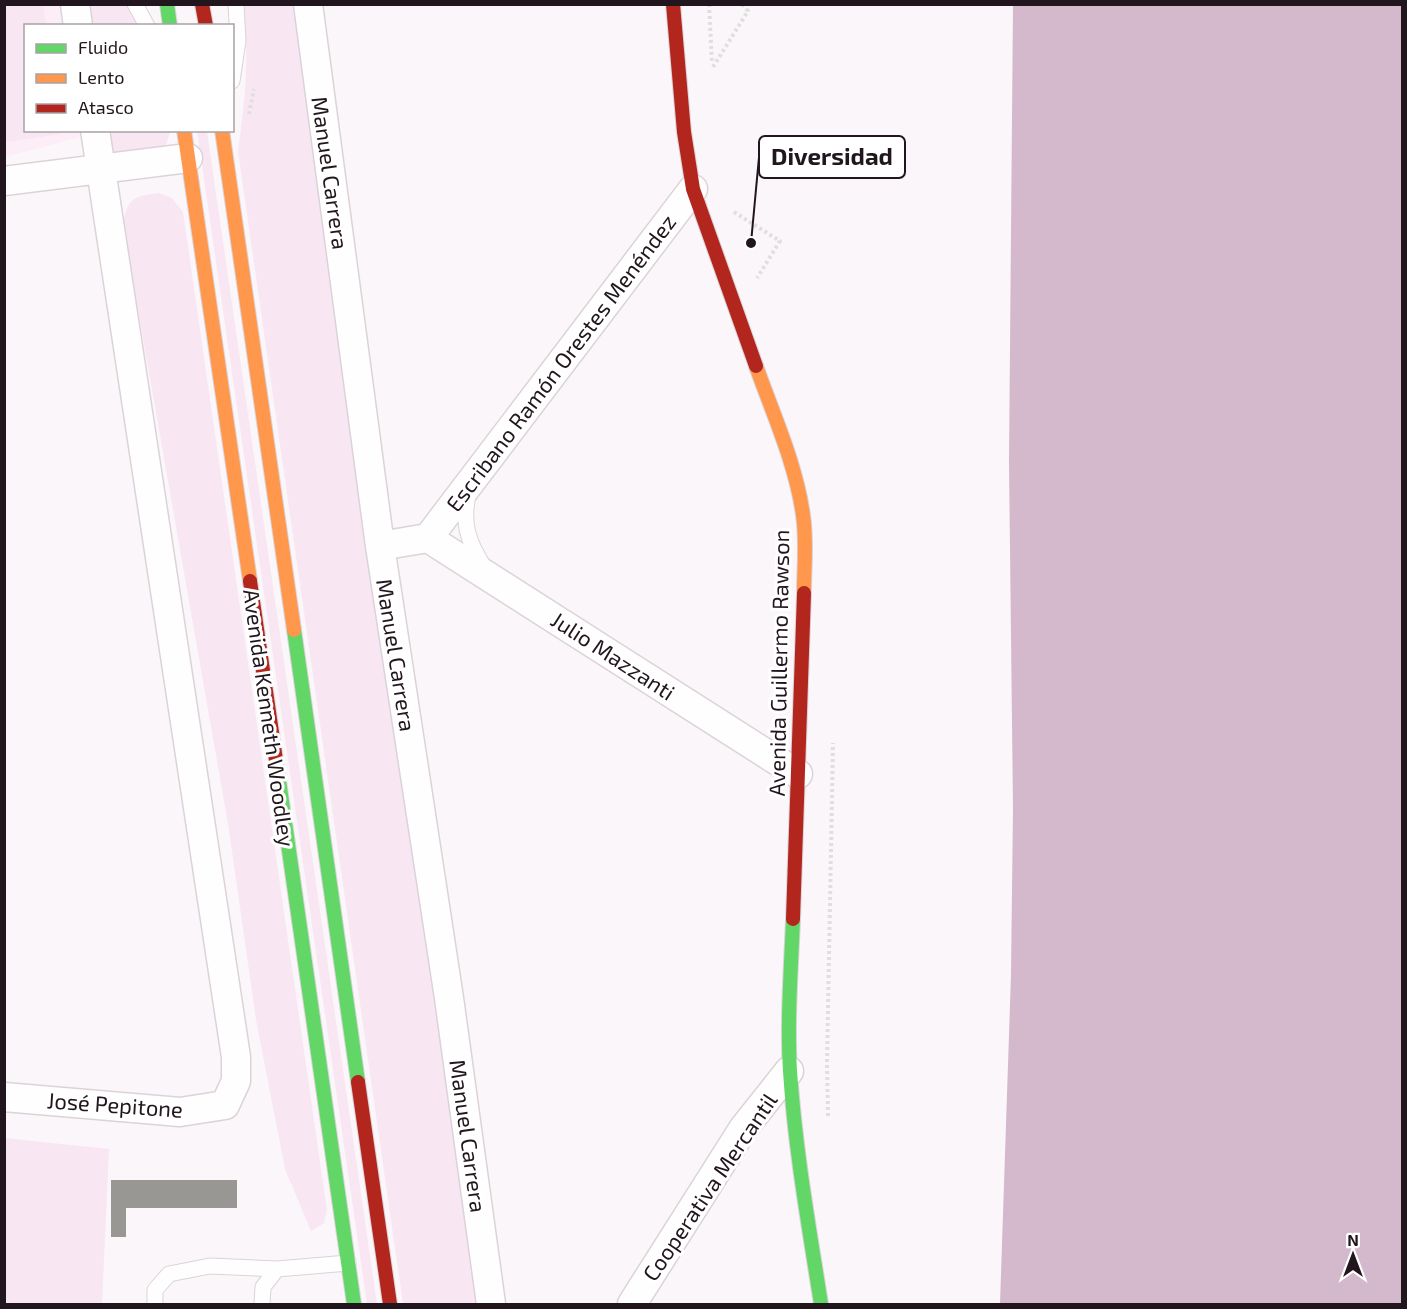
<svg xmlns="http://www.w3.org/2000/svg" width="1407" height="1309" font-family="'Exo 2',sans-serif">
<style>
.built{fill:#fdedf7}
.green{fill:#f8e7f2}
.water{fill:#d4b8cb}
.building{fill:#999793}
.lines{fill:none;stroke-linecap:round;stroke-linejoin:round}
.lane-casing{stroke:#dbd3d8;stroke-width:17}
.street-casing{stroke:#dbd3d8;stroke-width:31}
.fast-casing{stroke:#dbd3d8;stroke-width:16}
.slow-casing{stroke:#dbd3d8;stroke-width:16}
.jam-casing{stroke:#dbd3d8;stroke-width:16}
.path{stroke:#e1dee0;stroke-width:4;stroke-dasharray:3 3;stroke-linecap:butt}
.lane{stroke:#fefefe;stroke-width:15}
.street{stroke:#fefefe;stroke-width:28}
.fast{stroke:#63d668;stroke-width:14}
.slow{stroke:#ff974d;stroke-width:14}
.jam{stroke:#b3261e;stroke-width:14}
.labels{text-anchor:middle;stroke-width:6;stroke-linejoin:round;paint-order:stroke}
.street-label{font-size:22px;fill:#21161d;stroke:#fff}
.leader{fill:none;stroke:#21161d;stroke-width:2}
.callout-dot{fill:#21161d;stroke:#fff;stroke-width:2}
.callout{fill:#fff;stroke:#21161d;stroke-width:2}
.callout-label{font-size:24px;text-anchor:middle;font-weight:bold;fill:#21161d}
</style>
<rect width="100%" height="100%" fill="#fbf6f9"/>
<!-- built -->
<path class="built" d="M5,5h130l3,20 -112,1v104l77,1 -98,26z"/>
<!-- green -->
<path class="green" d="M4,5h39l3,20 -20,1v104l35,1v3l-56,8z
M86,5h43l12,20h-52z
M243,5h55l178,1299h-73l-165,-1153c7,-51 12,-95 5,-146z
M171,130l-6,18 -57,7 -3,-24z
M197,131h10l170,1173h-10z
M159,193l13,5 11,14 144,998 -3,13 -13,8 -26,-62 -29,-149 -28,-196 -105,-600c5,-26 10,-28 36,-31z
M5,1138l104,11 -7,155h-97z"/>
<!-- water -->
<path class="water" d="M1013,5h389v1299h-402l11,-329 2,-167 -4,-346z"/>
<!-- building -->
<path class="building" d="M111,1180h126v28h-111v29h-15z"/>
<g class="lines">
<defs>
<path id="lane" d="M135,4l12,22
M232,81l6,-40 -2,-37
M469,491c-8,31 -1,51 15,76
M155,1304v-14l14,-16 41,-8 67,3
M262,1304l1,-17 14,-18 71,-6"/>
<path id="street" d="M75,4l3,22
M308,4l72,542 69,452 42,306
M4,181l184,-23
M428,538l370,236
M428,538l265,-349
M380,546l48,-8
M4,1097l176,15 45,-7 11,-24v-24l-141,-927
M632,1304l111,-175 46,-58"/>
<path id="fast" d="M167,4l3,22
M294,630l64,452
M278,774l76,530
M793,919c-2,51 -6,102 -3,152 5,78 19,156 31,233"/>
<path id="slow" d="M184,130l66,451
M222,130l72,500
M756,366c17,48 40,98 47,149 4,26 1,52 1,78"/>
<path id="jam" d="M202,4l4,22
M673,4l11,128 9,57 63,177
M250,581l28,193
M793,919l11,-326
M358,1082l32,222"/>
</defs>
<!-- lane casing -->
<use href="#lane" class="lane-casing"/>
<!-- street casing -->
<use href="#street" class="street-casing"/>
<!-- fast casing -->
<use href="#fast" class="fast-casing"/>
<!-- slow casing -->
<use href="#slow" class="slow-casing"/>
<!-- jam casing -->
<use href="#jam" class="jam-casing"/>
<!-- path -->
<path class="path" d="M709,4l3,59
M713,67l35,-56 -6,-7
M249,114l5,-25
M734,212l46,29 -23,37
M828,1116l-1,-53 6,-320"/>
<!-- lane -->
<use href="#lane" class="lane"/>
<!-- street -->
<use href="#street" class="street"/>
<!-- fast -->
<use href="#fast" class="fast"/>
<!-- slow -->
<use href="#slow" class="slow"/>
<!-- jam -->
<use href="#jam" class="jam"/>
</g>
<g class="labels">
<!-- street labels -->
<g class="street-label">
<text transform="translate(330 173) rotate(82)" y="8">Manuel Carrera</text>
<text transform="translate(561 363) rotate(-53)" y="8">Escribano Ramón Orestes Menéndez</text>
<text transform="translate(396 655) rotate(81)" y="8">Manuel Carrera</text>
<text transform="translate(613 656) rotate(33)" y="8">Julio Mazzanti</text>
<text transform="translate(779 663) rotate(-89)" y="8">Avenida Guillermo Rawson</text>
<text transform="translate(269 718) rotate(82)" y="8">Avenida Kenneth Woodley</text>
<text transform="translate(115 1105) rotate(4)" y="8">José Pepitone</text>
<text transform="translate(468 1136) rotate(82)" y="8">Manuel Carrera</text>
<text transform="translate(710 1187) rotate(-56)" y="8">Cooperativa Mercantil</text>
</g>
</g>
<!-- callouts -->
<path class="leader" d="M751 243L759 157"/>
<circle class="callout-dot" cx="751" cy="243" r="6"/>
<rect class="callout" x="759" y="136" width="146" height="42" rx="6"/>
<g class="callout-label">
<text x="832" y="165">Diversidad</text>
</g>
<!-- border -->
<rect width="1407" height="1309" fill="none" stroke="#21161d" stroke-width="12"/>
<!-- legend -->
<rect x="24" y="24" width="210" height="108" fill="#ffffff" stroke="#a6a2a5" stroke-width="1.5"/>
<rect x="36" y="44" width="30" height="9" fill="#63d668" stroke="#a6a2a5" stroke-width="1.5"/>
<text x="78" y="54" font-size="18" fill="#21161d">Fluido</text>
<rect x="36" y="74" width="30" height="9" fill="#ff974d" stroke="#a6a2a5" stroke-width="1.5"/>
<text x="78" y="84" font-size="18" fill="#21161d">Lento</text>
<rect x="36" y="104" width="30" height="9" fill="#b3261e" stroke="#a6a2a5" stroke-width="1.5"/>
<text x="78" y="114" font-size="18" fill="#21161d">Atasco</text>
<!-- north arrow -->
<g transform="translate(1353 1255)" stroke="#ffffff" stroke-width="4.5" paint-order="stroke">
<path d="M0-4.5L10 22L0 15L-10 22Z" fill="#21161d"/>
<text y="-9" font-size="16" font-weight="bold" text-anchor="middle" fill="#21161d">N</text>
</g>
</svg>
